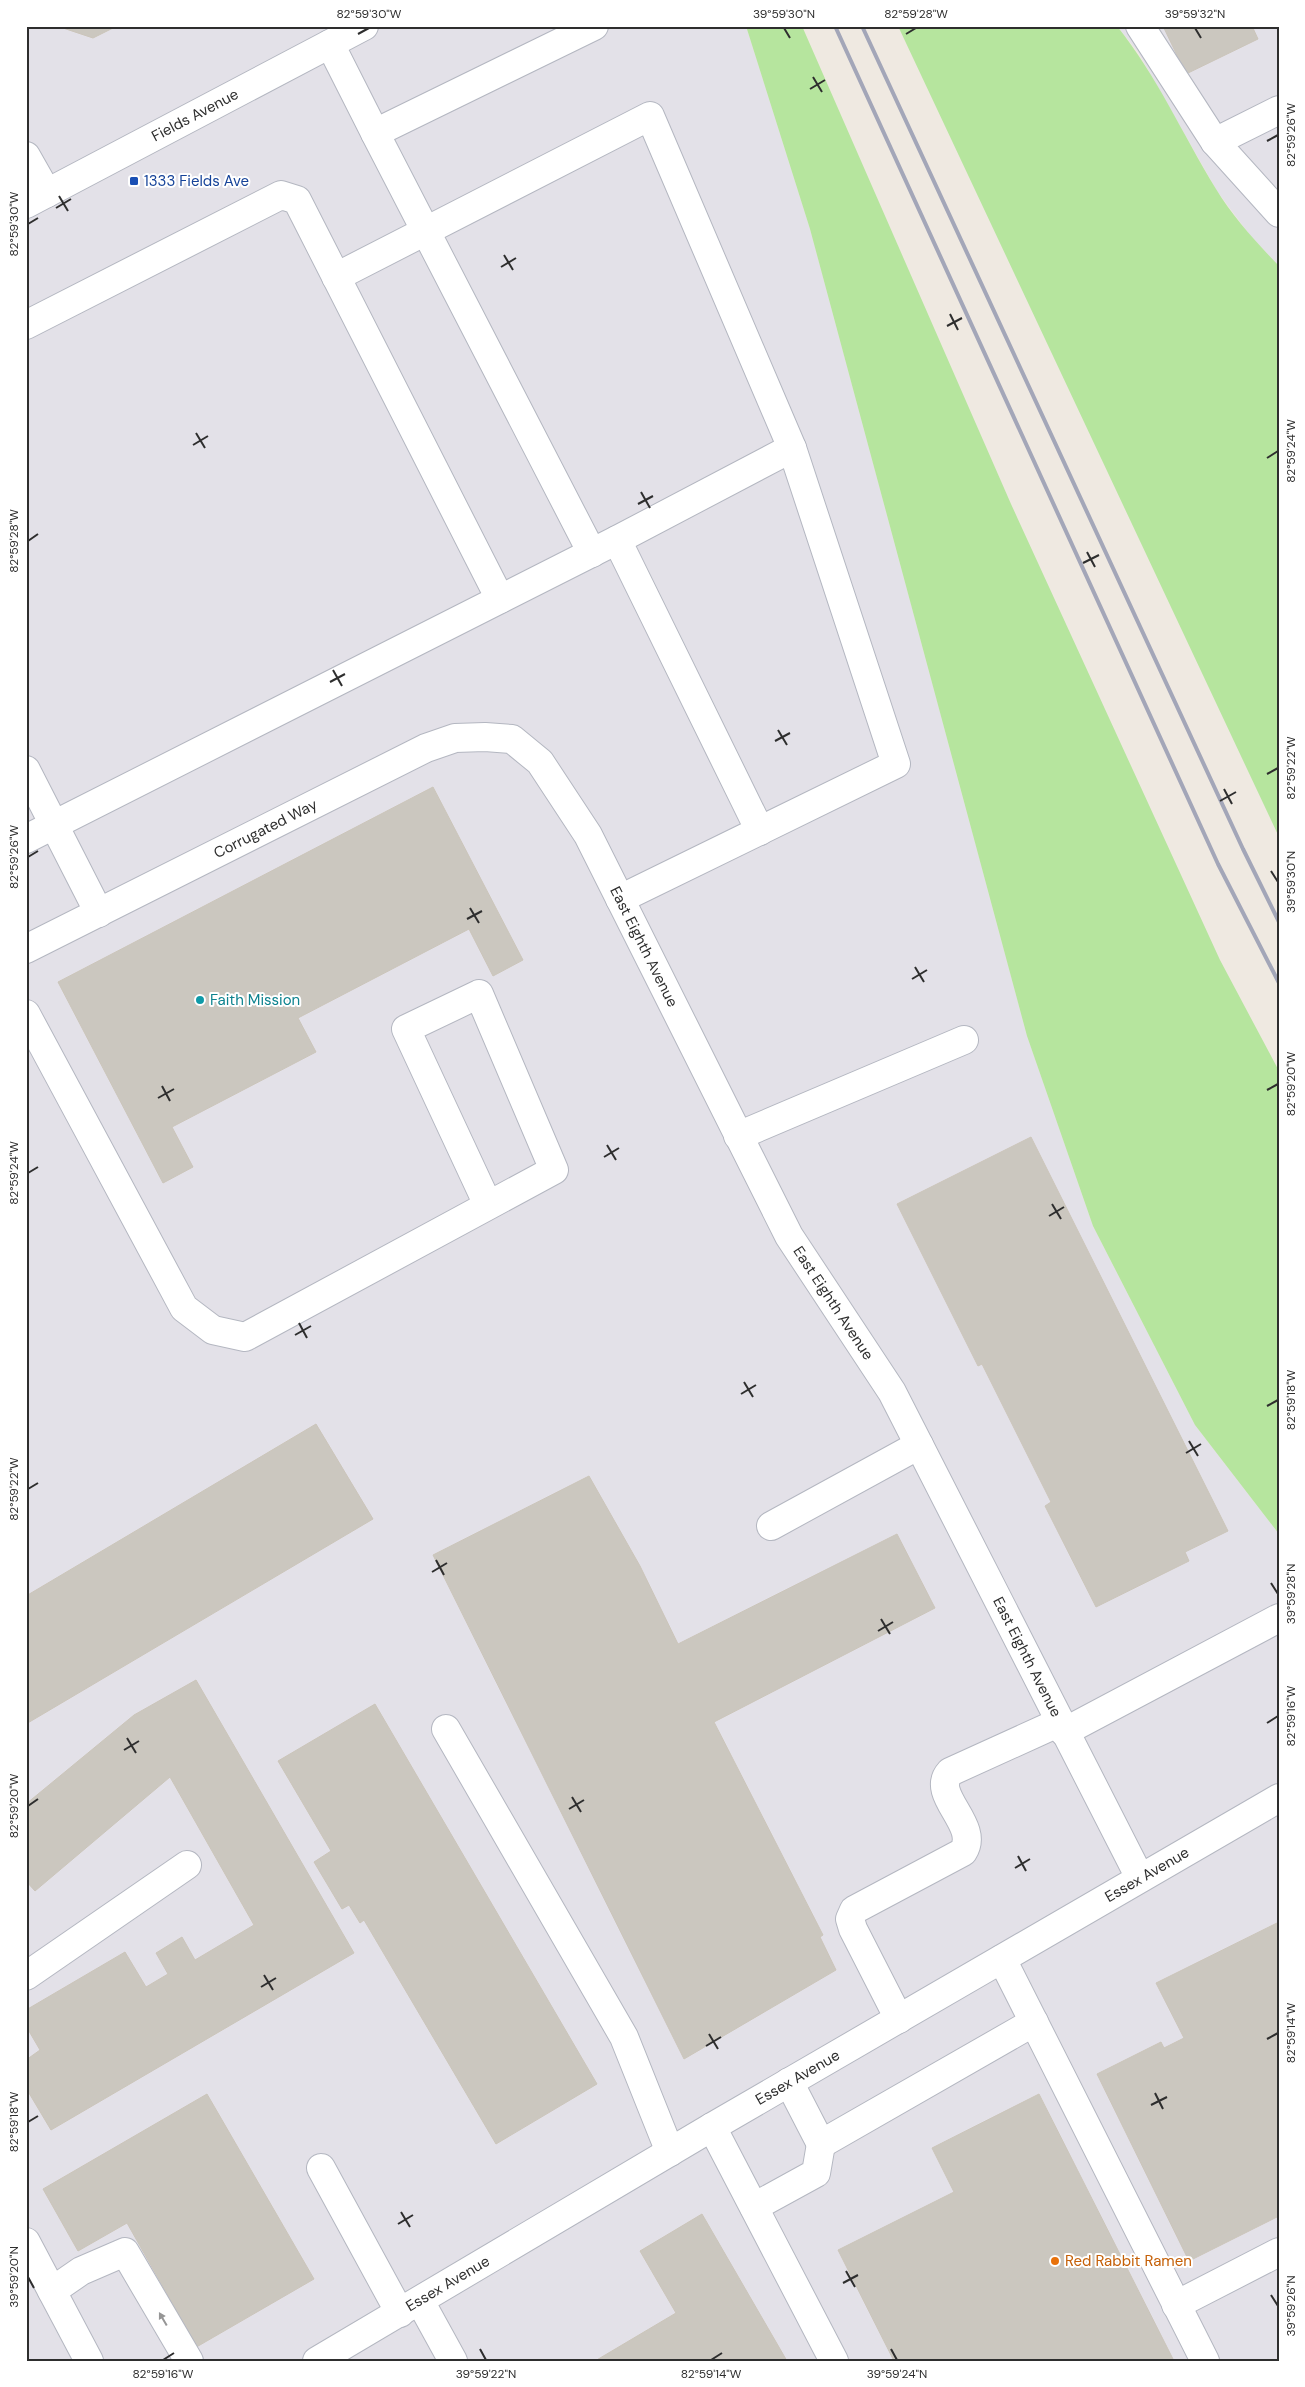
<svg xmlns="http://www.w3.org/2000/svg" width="1305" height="2387" font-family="'DM Sans',sans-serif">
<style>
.industrial{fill:#e3e1e8}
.green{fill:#b6e59e}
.building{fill:#cbc7bf;stroke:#cbc5ba}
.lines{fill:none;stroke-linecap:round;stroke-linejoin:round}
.minor-casing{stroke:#b4b7c1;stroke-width:30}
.minor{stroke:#fff;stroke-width:28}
.rail{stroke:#a3a6b8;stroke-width:4}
.oneway{fill:#969696}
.ticks{fill:none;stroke:#2e2e2e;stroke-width:2}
.transit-dot{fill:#1a4fb4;stroke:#fff;stroke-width:2}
.culture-dot{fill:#0f9aa8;stroke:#fff;stroke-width:2}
.food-dot{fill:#e8710a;stroke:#fff;stroke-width:2}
.labels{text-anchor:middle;stroke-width:4;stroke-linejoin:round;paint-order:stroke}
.street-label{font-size:15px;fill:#2e2e2e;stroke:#fff}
.transit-label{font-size:15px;fill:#164399;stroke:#fff;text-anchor:start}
.culture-label{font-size:15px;fill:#0d838f;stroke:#fff;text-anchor:start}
.food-label{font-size:15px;fill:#c56008;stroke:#fff;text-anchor:start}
.neatline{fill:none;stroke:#2e2e2e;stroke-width:2}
.ticks-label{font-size:12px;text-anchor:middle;fill:#2e2e2e}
</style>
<rect width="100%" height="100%" fill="#efe9e1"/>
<!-- industrial -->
<path class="industrial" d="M26,26h720l64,203 217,807 66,190 102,199 84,109v827h-1253z
M1117,26h162v240l-30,-32 -32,-43 -79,-139z"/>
<!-- green -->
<path class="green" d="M746,26h56l209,478 209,456 59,111v463l-84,-109 -102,-199 -66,-190 -217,-807z
M898,26h219c40,50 66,109 99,163 17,28 40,53 63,77v571z"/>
<!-- building -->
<path class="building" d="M57,26h60l-24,12z
M1163,26h89l6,13 -72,35z
M433,787l90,173 -30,16 -24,-47 -171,89 18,34 -144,75 21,40 -30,16 -105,-201z
M1031,1137l197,394 -43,21 4,9 -93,46 -51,-101 6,-4 -69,-138 -4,2 -81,-162z
M316,1424l57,95 -347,205v-128z
M589,1476l51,90 38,78 219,-110 38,74 -221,114 109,213 -3,2 16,33 -152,89 -251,-504z
M196,1680l158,273 -303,177 -25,-42v-28l14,-10 -14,-24v-16l99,-58 21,35 22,-13 -12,-21 26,-16 13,23 59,-35 -84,-148 -135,114 -9,-10v-77l108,-89z
M375,1704l222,380 -101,60 -132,-224 -4,3 -11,-18 -7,4 -28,-47 17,-11 -53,-90z
M1279,1922v294l-90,45 -92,-187 64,-32 3,6 20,-10 -28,-55z
M207,2094l107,185 -121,70 -27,-48 4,-2 -43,-76 -49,28 -35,-62z
M1039,2094l135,267h-280l-56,-111 116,-58 -22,-44z
M702,2214l85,147h-192l81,-48 -36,-62z"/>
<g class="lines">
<defs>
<g id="minor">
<path d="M1140,26l75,116 64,71"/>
<path d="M330,44l45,89 219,-107"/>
<path d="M375,133l217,420"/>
<path d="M1215,142l64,-32"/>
<path d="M26,156l21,37"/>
<path id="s1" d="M26,204l338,-178"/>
<path d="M336,277l314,-161 142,332 104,316 -276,135"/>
<path d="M26,325l255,-130 16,5 203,399"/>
<path d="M617,540l143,291"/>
<path d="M26,770l73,143"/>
<path d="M26,839l591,-299 175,-92"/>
<path id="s2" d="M26,949l400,-201 29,-10 30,-1 27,2 28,23 48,73 201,401 103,156 248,486"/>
<path d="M26,1014l158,294 29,22 32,7 309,-167 -75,-176 -73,35 82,176"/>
<path d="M738,1136l226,-96"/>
<path d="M771,1526l148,-81"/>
<path d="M446,1729l178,308 46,115"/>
<path d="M1064,1732l215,-114"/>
<path d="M1002,1959l203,402"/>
<path d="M26,1976l161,-111"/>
<path d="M899,2019l-46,-90 -3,-10 4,-9 109,-58c18,-27 -34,-57 -13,-80l110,-50"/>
<path d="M789,2082l32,62 213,-122"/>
<path d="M712,2127l122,234"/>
<path d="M321,2168l79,145"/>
<path d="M754,2207l62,-34 5,-29"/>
<path d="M26,2242l63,119"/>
<path d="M52,2291l29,-20 44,-19 64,109"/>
<path d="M420,2301l33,60"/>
<path d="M1176,2305l103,-53"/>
<path id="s3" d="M317,2361l395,-234 567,-329"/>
</g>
</defs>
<!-- minor casing -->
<use href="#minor" class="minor-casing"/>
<!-- minor -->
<use href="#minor" class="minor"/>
<!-- rail -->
<path class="rail" d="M835,26l383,838 61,119
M862,26l381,823 36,73"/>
</g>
<!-- one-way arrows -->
<defs><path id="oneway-solid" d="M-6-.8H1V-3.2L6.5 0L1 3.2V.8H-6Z" transform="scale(1.25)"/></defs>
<use class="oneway" href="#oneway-solid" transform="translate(163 2319) rotate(-120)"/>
<!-- ticks -->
<path class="ticks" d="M784,28l6,10M1195,28l6,10M358,34l11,-6M906,34l10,-6M813,77l9,15M810,89l15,-9M1267,141l11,-6M59,196l9,15M56,208l15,-9M28,224l10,-6M504,255l9,15M501,267l15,-9M950,314l8,16M947,326l15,-8M196,433l9,15M193,445l15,-9M1267,458l11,-7M641,492l9,16M638,504l15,-8M28,541l10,-7M1087,552l8,15M1083,563l16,-8M333,670l9,16M330,682l15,-8M778,730l9,15M775,741l15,-8M1267,774l11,-6M1224,789l8,15M1220,801l16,-9M28,857l10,-6M1271,871l7,11M470,908l9,15M467,919l15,-8M915,967l9,15M912,979l15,-9M162,1086l8,15M1267,1090l11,-6M158,1098l16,-9M607,1145l9,15M604,1157l15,-9M28,1173l10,-6M1052,1204l9,15M1049,1216l15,-9M299,1323l8,15M295,1335l16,-9M744,1382l9,15M741,1394l15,-9M1267,1406l11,-6M1189,1441l9,15M1186,1453l15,-9M28,1489l10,-6M436,1560l8,15M432,1572l15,-9M1271,1583l7,11M881,1619l9,15M878,1631l15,-9M1267,1723l11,-7M127,1738l9,15M124,1750l15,-9M572,1797l9,15M28,1806l10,-7M569,1809l15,-9M1018,1856l8,15M1015,1868l15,-9M264,1975l9,15M261,1987l15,-9M709,2034l9,15M1267,2039l11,-6M706,2046l15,-9M1155,2093l8,16M1151,2105l16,-8M28,2122l10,-6M401,2212l9,15M398,2224l15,-9M846,2271l9,16M28,2277l6,11M843,2283l15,-8M1271,2295l7,11M480,2349l6,11M891,2349l6,11M163,2360l11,-7M711,2360l11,-7"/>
<!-- markers -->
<rect class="transit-dot" x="129" y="176" width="10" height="10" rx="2.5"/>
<circle class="culture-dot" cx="200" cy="1000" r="5"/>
<circle class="food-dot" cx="1055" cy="2261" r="5"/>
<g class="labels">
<!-- street labels -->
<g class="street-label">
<text dy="5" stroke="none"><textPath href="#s1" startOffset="191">Fields Avenue</textPath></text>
<text dy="5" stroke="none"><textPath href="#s2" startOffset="268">Corrugated Way</textPath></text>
<text dy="5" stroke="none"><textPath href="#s2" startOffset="784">East Eighth Avenue</textPath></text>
<text dy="5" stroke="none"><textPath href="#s2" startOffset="1188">East Eighth Avenue</textPath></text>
<text dy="5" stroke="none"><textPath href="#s2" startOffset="1592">East Eighth Avenue</textPath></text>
<text dy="5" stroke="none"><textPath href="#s3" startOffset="962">Essex Avenue</textPath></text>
<text dy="5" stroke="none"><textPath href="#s3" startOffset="558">Essex Avenue</textPath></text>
<text dy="5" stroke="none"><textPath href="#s3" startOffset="152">Essex Avenue</textPath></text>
</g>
<!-- transit labels -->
<g class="transit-label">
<text x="144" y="186">1333 Fields Ave</text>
</g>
<!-- culture labels -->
<g class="culture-label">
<text x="210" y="1005">Faith Mission</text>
</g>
<!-- food labels -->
<g class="food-label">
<text x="1065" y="2266">Red Rabbit Ramen</text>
</g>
</g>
<!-- border -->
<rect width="1305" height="2387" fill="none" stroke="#ffffff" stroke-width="55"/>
<rect x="28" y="28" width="1250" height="2332" class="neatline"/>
<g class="ticks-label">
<text x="369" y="18">82°59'30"W</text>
<text x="784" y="18">39°59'30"N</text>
<text x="916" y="18">82°59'28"W</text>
<text x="1195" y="18">39°59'32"N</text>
<text transform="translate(1291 135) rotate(-90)" y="4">82°59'26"W</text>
<text transform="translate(14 224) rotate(-90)" y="4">82°59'30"W</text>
<text transform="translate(1291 451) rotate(-90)" y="4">82°59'24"W</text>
<text transform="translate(14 541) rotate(-90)" y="4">82°59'28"W</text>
<text transform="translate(1291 768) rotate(-90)" y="4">82°59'22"W</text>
<text transform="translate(14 857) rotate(-90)" y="4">82°59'26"W</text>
<text transform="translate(1291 882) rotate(-90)" y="4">39°59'30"N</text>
<text transform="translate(1291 1084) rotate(-90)" y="4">82°59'20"W</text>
<text transform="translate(14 1173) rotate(-90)" y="4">82°59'24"W</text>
<text transform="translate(1291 1400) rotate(-90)" y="4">82°59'18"W</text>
<text transform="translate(14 1489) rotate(-90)" y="4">82°59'22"W</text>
<text transform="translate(1291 1594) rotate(-90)" y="4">39°59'28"N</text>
<text transform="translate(1291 1716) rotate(-90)" y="4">82°59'16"W</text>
<text transform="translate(14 1806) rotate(-90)" y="4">82°59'20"W</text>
<text transform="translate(1291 2033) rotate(-90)" y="4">82°59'14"W</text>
<text transform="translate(14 2122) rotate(-90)" y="4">82°59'18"W</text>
<text transform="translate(14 2277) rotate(-90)" y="4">39°59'20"N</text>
<text transform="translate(1291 2306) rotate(-90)" y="4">39°59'26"N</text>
<text x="163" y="2378">82°59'16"W</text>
<text x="486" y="2378">39°59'22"N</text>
<text x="711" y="2378">82°59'14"W</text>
<text x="897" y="2378">39°59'24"N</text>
</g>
</svg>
